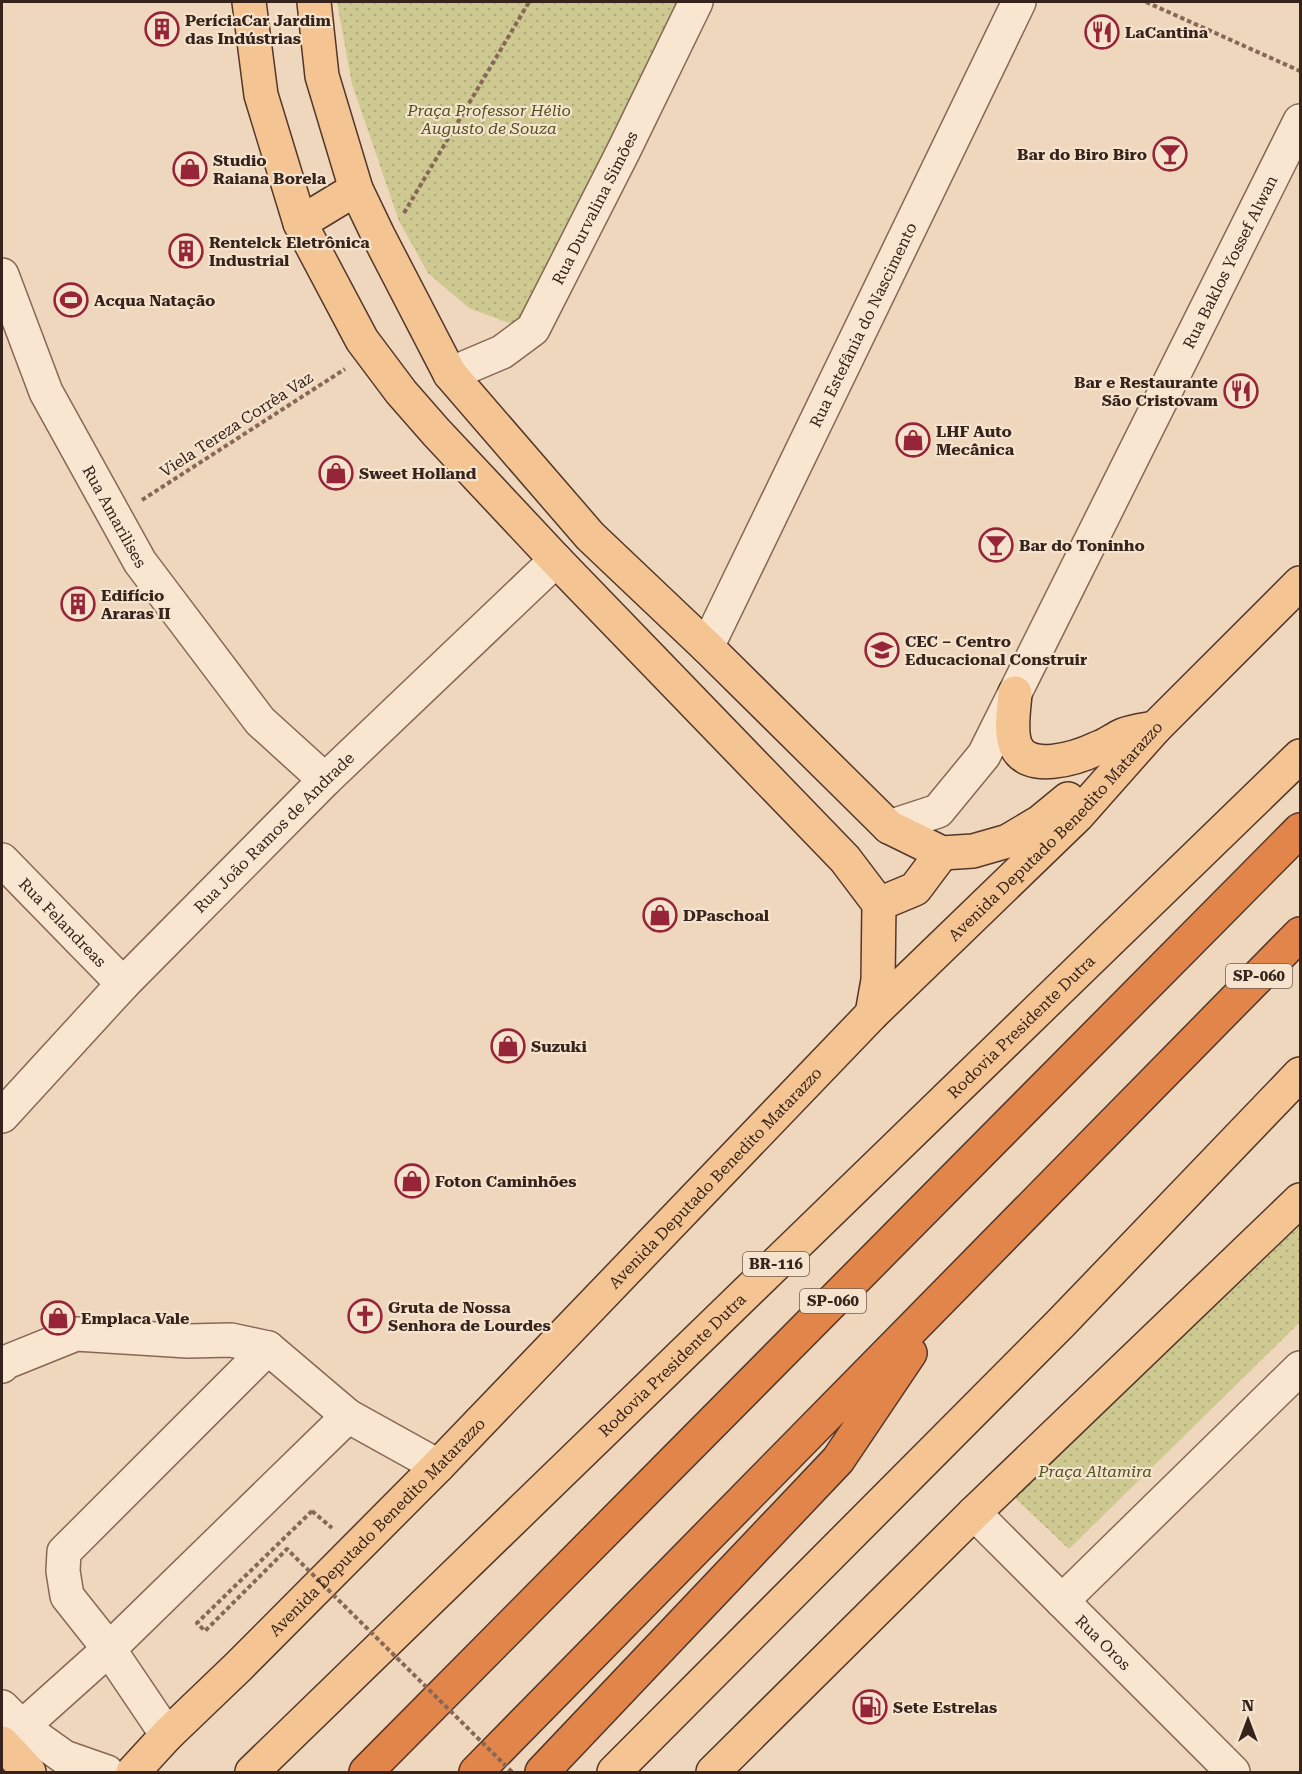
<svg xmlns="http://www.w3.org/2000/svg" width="1302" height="1774" font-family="'Roboto Serif',serif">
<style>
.grass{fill:url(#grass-dots)}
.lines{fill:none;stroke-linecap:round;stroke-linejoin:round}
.minor-casing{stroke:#876756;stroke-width:36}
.major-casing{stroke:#54372b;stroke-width:36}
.highway-casing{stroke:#54372b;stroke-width:36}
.path{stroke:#876756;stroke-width:4;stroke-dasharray:4.5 3;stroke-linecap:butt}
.minor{stroke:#f9e6d0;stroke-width:33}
.major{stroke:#f4c593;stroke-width:33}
.highway{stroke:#e2854a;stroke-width:33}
.path-bridge{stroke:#876756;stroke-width:4;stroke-dasharray:4.5 3;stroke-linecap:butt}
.labels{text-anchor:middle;stroke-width:4.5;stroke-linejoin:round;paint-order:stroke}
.shield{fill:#f6e3cd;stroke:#705d50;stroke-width:1.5}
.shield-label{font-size:15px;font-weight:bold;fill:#36231b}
.poi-label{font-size:16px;font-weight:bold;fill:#36231b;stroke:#f6e3cd;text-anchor:start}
.park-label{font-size:16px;font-style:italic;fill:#4f5321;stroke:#f6e3cd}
.street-label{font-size:16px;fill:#36231b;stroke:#f6e3cd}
</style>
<defs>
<pattern id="grass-dots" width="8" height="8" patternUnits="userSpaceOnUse" patternTransform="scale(1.5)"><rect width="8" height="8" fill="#cdc991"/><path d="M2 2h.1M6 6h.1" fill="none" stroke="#b1ac7c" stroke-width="1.8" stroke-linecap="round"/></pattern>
</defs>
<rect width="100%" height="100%" fill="#efd7bd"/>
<!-- grass -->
<path class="grass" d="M337,2h341l-161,324 -48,-18 -41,-35 -29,-52 -47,-137z
M1300,1223v99l-231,227 -55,-52z"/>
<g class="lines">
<defs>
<g id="minor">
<path id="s1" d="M2,275l44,117 94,170 120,159 65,59"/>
<path id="s2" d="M450,374l52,-22 31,-23 91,-179 72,-148"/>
<path id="s3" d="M707,647l312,-645"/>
<path id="s4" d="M889,827l49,-16 46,-56 316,-634"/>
<path id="s5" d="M2,860l121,124"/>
<path id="s6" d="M2,1116l121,-132 202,-204 231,-220"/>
<path d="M2,1366l2,-3 72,-29 112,7 43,-1 37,8 80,68 90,50"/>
<path id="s7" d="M974,1513l259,259"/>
<path d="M1062,1601l238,-233"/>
<path d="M2,1707l20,20 42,30 43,15"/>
<path d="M22,1727l87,-78 239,-233"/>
<path d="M167,1735l-58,-86 -42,-53 -4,-25 1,-19 204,-204"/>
</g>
<g id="major">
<path d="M249,2l12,93 39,128 62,117 39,52 35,40 120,128 289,299 34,45 -1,76 -6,34"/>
<path d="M314,2l8,74 34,113 22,46 72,139 140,162 117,111 182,180 53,26 31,-2 35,-10 32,-19 28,-23"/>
<path d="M300,223l56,-34"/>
<path d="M1015,693c-1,16 -5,36 0,51 11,31 62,14 83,4 9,-3 16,-9 25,-13 10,-4 21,-5 32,-7"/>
<path d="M879,904l36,-15 27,-36"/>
<path d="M2,1743l27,29"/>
<path id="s8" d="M133,1772l34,-37 72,-69 199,-200 434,-452 205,-198 78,-88 145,-145"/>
<path id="s9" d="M252,1772l1048,-1016"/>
<path d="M614,1772l446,-448 240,-250"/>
<path d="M713,1772l261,-259 326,-313"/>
</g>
<path id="highway" d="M366,1772l934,-942
M476,1772l824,-838
M542,1772l296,-312 72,-107"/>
</defs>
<!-- minor casing -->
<use href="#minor" class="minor-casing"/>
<!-- major casing -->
<use href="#major" class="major-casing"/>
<!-- highway casing -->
<use href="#highway" class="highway-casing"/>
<!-- path -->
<path class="path" d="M1146,2l154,69
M404,213l125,-211
M142,500l203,-131
M312,1511l20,17"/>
<!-- minor -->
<use href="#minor" class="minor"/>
<!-- major -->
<use href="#major" class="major"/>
<!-- highway -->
<use href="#highway" class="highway"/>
<!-- path-bridge -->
<path class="path-bridge" d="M312,1511l-115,112 8,8 82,-82 225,223"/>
</g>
<!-- icons -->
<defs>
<symbol id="building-ring" viewBox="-11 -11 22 22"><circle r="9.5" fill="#f6e3cd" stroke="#972539" stroke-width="1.5"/><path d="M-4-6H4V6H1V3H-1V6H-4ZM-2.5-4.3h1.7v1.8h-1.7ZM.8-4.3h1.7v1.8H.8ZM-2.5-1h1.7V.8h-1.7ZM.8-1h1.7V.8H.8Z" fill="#972539"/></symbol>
<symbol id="restaurant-ring" viewBox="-11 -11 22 22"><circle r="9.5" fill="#f6e3cd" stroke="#972539" stroke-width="1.5"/><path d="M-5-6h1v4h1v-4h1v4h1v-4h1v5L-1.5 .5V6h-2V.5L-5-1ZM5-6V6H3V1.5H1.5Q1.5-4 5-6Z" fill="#972539"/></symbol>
<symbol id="bar-ring" viewBox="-11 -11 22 22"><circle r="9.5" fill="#f6e3cd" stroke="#972539" stroke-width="1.5"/><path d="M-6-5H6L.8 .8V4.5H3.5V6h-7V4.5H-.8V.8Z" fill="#972539"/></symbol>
<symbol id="shop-ring" viewBox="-11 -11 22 22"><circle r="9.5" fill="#f6e3cd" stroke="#972539" stroke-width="1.5"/><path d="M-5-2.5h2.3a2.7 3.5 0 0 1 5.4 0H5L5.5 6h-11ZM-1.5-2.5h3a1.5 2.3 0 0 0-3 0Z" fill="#972539"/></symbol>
<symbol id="stadium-ring" viewBox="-11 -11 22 22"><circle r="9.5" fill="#f6e3cd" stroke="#972539" stroke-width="1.5"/><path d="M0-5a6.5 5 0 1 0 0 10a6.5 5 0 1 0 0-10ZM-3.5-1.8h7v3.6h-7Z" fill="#972539"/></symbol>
<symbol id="school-ring" viewBox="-11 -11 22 22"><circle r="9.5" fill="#f6e3cd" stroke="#972539" stroke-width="1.5"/><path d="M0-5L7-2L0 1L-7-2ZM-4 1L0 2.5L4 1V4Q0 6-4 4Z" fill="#972539"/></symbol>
<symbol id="church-ring" viewBox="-11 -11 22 22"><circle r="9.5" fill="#f6e3cd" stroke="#972539" stroke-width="1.5"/><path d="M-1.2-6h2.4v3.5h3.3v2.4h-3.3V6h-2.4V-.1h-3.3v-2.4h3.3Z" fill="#972539"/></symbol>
<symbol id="fuel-ring" viewBox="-11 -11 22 22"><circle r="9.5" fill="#f6e3cd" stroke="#972539" stroke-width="1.5"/><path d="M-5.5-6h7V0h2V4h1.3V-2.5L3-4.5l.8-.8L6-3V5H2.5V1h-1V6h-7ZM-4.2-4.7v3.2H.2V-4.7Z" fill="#972539"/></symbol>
</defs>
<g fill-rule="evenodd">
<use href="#building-ring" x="143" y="10" width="38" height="38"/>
<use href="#restaurant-ring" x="1083" y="13" width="38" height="38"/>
<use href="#bar-ring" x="1151" y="135" width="38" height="38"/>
<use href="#shop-ring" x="171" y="150" width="38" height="38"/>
<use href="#building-ring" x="167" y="232" width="38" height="38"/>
<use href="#stadium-ring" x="52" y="281" width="38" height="38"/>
<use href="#restaurant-ring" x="1222" y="372" width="38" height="38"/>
<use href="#shop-ring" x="894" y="421" width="38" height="38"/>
<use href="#shop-ring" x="317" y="454" width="38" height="38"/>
<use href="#bar-ring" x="977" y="526" width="38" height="38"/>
<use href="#building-ring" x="59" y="585" width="38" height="38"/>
<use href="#school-ring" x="863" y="631" width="38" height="38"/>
<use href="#shop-ring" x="641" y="896" width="38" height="38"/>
<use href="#shop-ring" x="489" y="1027" width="38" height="38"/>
<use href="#shop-ring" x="393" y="1162" width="38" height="38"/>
<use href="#church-ring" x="346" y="1297" width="38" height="38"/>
<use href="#shop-ring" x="39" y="1299" width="38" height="38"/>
<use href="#fuel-ring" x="851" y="1688" width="38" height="38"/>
</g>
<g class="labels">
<!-- shield labels -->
<g class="shield">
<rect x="1226" y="964" width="66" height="24" rx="4.5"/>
<rect x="743" y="1252" width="66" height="24" rx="4.5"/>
<rect x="800" y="1289" width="66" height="24" rx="4.5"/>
</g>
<g class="shield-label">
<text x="1259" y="981">SP-060</text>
<text x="776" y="1269">BR-116</text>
<text x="833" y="1306">SP-060</text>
</g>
<!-- poi labels -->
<g class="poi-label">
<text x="185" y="26">PeríciaCar Jardim<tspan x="185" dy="18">das Indústrias</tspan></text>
<text x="1125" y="38">LaCantina</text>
<text x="1147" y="160" text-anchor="end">Bar do Biro Biro</text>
<text x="213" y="166">Studio<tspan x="213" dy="18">Raiana Borela</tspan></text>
<text x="209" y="248">Rentelck Eletrônica<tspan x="209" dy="18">Industrial</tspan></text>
<text x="94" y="306">Acqua Natação</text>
<text x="1218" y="388" text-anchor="end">Bar e Restaurante<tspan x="1218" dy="18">São Cristovam</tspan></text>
<text x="936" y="437">LHF Auto<tspan x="936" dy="18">Mecânica</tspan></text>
<text x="359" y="479">Sweet Holland</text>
<text x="1019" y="551">Bar do Toninho</text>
<text x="101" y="601">Edifício<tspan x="101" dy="18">Araras II</tspan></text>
<text x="905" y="647">CEC – Centro<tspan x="905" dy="18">Educacional Construir</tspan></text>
<text x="683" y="921">DPaschoal</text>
<text x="531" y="1052">Suzuki</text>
<text x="435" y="1187">Foton Caminhões</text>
<text x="388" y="1313">Gruta de Nossa<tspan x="388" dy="18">Senhora de Lourdes</tspan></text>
<text x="81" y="1324">Emplaca Vale</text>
<text x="893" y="1713">Sete Estrelas</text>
</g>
<!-- park labels -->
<g class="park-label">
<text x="489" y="116">Praça Professor Hélio<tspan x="489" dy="18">Augusto de Souza</tspan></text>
<text x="1095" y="1477">Praça Altamira</text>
</g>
<!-- street labels -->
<g class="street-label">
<text dy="6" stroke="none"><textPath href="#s2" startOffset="231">Rua Durvalina Simões</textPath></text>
<text dy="6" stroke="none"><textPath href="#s4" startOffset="675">Rua Baklos Yossef Alwan</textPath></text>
<text dy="6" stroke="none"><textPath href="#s3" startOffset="358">Rua Estefânia do Nascimento</textPath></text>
<text transform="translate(236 424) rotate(-33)" y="6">Viela Tereza Corrêa Vaz</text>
<text dy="6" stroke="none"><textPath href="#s1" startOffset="267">Rua Amarilises</textPath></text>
<text dy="6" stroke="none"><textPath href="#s8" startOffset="1318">Avenida Deputado Benedito Matarazzo</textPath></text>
<text dy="6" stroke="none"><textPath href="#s6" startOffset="393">Rua João Ramos de Andrade</textPath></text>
<text dy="6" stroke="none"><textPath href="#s5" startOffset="87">Rua Felandreas</textPath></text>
<text dy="6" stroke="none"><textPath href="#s9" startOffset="1071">Rodovia Presidente Dutra</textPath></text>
<text dy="6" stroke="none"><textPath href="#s8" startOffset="832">Avenida Deputado Benedito Matarazzo</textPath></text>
<text dy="6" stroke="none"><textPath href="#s9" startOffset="585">Rodovia Presidente Dutra</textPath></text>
<text dy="6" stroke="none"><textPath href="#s8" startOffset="346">Avenida Deputado Benedito Matarazzo</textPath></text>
<text dy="6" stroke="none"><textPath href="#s7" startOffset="183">Rua Oros</textPath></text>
</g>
</g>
<!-- border -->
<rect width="1302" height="1774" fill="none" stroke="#36231b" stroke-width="6"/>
<!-- north arrow -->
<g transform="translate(1248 1720)" stroke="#f6e3cd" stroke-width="4.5" paint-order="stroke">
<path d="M0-4.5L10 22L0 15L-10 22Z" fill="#36231b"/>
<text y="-9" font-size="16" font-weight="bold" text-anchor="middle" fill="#36231b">N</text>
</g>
</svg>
